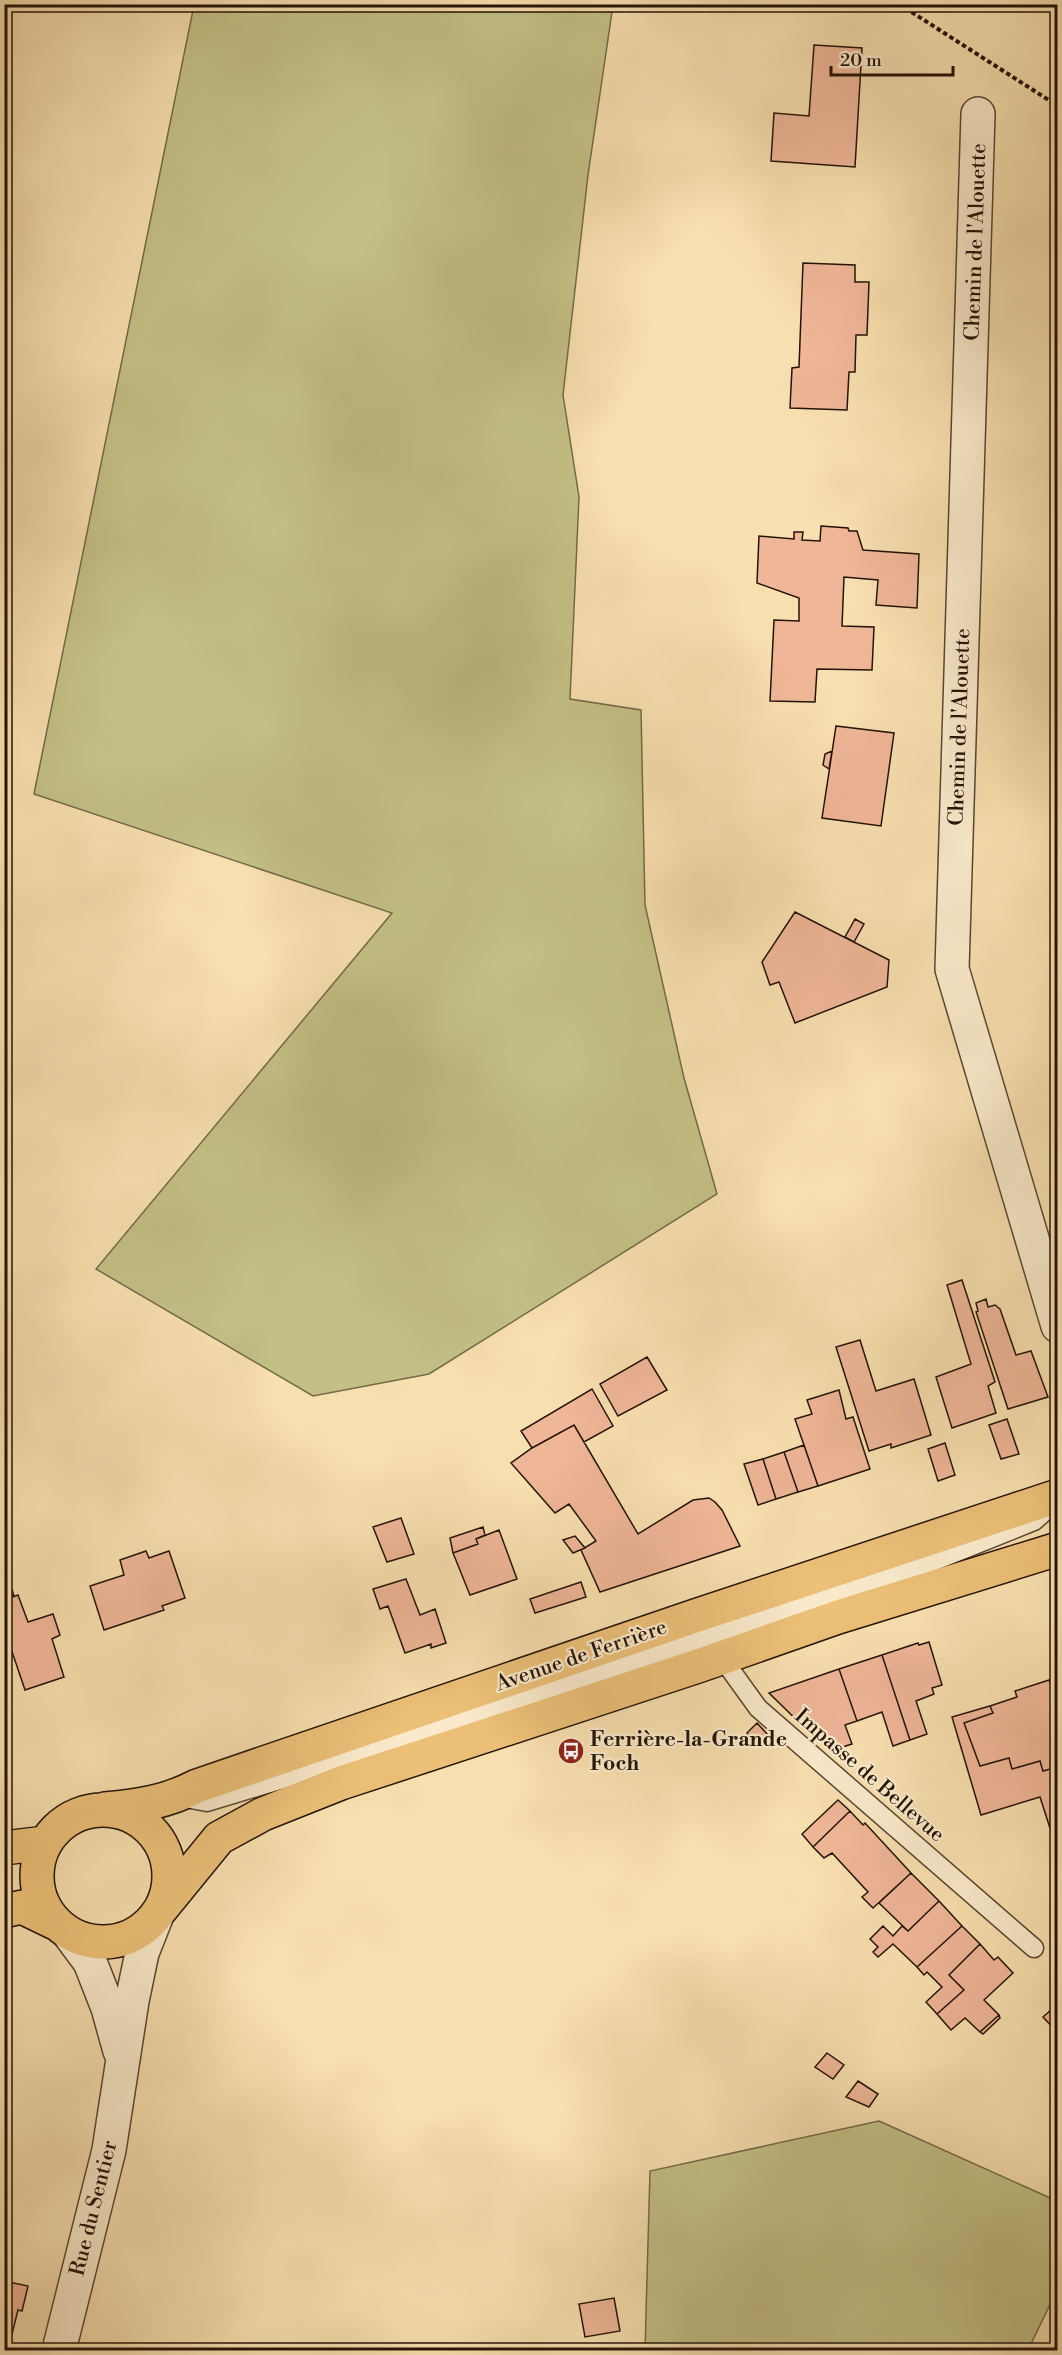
<svg xmlns="http://www.w3.org/2000/svg" width="1062" height="2355" font-family="'Libre Bodoni',serif">
<style>
.green{fill:#c3c086;stroke:#746a48;stroke-width:1.5}
.building{fill:#efb698;stroke:#241309;stroke-width:1.5}
.lines{fill:none;stroke-linecap:round;stroke-linejoin:round}
.service-casing{stroke:#594632;stroke-width:21}
.minor-casing{stroke:#594632;stroke-width:36}
.primary-casing{stroke:#241309;stroke-width:36}
.path{stroke:#241309;stroke-width:4;stroke-dasharray:4.5 3;stroke-linecap:butt}
.service{stroke:#faeacb;stroke-width:18}
.minor{stroke:#faeacb;stroke-width:33}
.primary{stroke:#ecc078;stroke-width:33}
.labels{text-anchor:middle;stroke-width:4.5;stroke-linejoin:round;paint-order:stroke}
.street-label{font-size:21px;fill:#241309;stroke:#faeacb}
.poi-label{font-size:21px;font-weight:bold;fill:#241309;stroke:#faeacb;text-anchor:start}
</style>
<rect width="100%" height="100%" fill="#f8dfaf"/>
<filter id="stains"><feTurbulence type="fractalNoise" baseFrequency=".00333" numOctaves="4"/><feColorMatrix values="0 0 0 0 .2 0 0 0 0 .09 0 0 0 0 .02 0 0 0 .5 -.17"/></filter>
<radialGradient id="worn" r=".72"><stop offset=".6" stop-color="#630" stop-opacity="0"/><stop offset="1" stop-color="#630" stop-opacity=".3"/></radialGradient>
<!-- green -->
<path class="green" d="M194,5h422l-4,7 -24,163 -25,220 16,102 -9,202 71,11 4,195 39,173 33,116 -288,180 -116,22 -217,-127 296,-356 -358,-119z
M879,2121l178,80v89l-29,60h-383l5,-179z"/>
<!-- building -->
<path class="building" d="M814,45l48,3 -7,119 -84,-6 3,-48 35,3z
M803,263l52,2v17h14l-2,53h-11l-1,37h-6l-2,38 -57,-2 2,-40 7,-1z
M821,526l27,2 1,3h8l6,19 56,4 -2,54 -41,-3 2,-25 -34,-3 -2,49 32,1 -2,43 -55,-1 -2,33 -45,-1 4,-81 25,1v-23l-42,-15 2,-47 35,3v-7h9l-1,8 18,1z
M836,726l58,7 -13,93 -59,-8z
M832,751l-3,18 -6,-4 2,-11z
M795,912l94,48 -2,27 -92,36 -16,-41 -9,3 -8,-23z
M855,919l9,5 -10,18 -9,-5z
M962,1280l33,102 -7,4 8,27 -44,15 -16,-51 35,-13 -24,-79z
M986,1299l2,8 7,-2 5,4 16,46 15,-4 17,46 -40,12 -32,-97 2,-1 -2,-8z
M860,1340l16,51 38,-12 17,56 -40,13v-4l-22,7 -33,-104z
M647,1357l20,33 -49,26 -18,-32z
M592,1389l21,37 -29,16 -10,-17 -42,23 -11,-17z
M839,1390l7,29 7,-2 17,52 -52,17 -23,-67 17,-5 -5,-14z
M1007,1419l12,35 -18,5 -12,-34z
M574,1425l64,109 55,-34 16,-2 6,4 7,8 18,36 -140,46 -19,-42 15,-9 -27,-37 -14,9 -44,-50 21,-15z
M945,1443l10,32 -17,6 -10,-32z
M804,1445l14,41 -20,6 -14,-40z
M784,1452l14,40 -22,7 -13,-40z
M763,1459l13,40 -18,6 -14,-41z
M401,1518l13,36 -27,8 -14,-35z
M483,1527l2,8 -9,4 2,5 -25,9 -3,-15z
M499,1530l18,49 -47,16 -17,-42 25,-9 -2,-5z
M575,1536l10,12 -12,5 -10,-13z
M146,1551l3,7 20,-7 16,47 -23,8 2,4 -60,20 -14,-44 34,-11 -4,-15z
M4,1564l10,32 -10,4z
M406,1579l14,36 15,-6 11,34 -15,5v-4l-26,9 -17,-47 -8,3 -7,-20z
M581,1582l5,15 -51,16 -5,-14z
M18,1595l10,27 25,-8 7,21 -8,4 12,38 -39,13 -21,-62v-28z
M929,1642l13,43 -10,3 2,6 -18,7 11,33 -17,6 -28,-85 36,-12 1,2z
M882,1655l28,85 -17,6 -11,-34 -25,9 -18,-52z
M839,1669l18,52 -12,4 7,19 -22,7 -6,-19 -11,4 -44,-43z
M1049,1680l9,25v62l-15,4 -3,-10 -28,8 -3,-11 -29,8 -16,-43 29,-10 -3,-7 27,-9 -2,-6z
M990,1706l3,7 -29,10 16,43 29,-8 3,11 28,-8 3,10 15,-4v86l-18,-56 -59,18 -29,-98z
M757,1723l13,14 -10,10 -13,-14z
M838,1800l12,11 -37,36 -11,-13z
M850,1811l13,14 2,-2 46,50 -38,35 -11,-11 6,-5 -36,-39 -8,5 -11,-11z
M911,1873l28,28 -31,30 -29,-28z
M939,1901l23,25 -45,41 -24,-23 -15,13 -5,-5 5,-5 -8,-8 13,-13 10,10 9,-10 6,5z
M962,1926l18,18 -31,31 15,15 -27,24 -11,-12 16,-15 -15,-15 -3,3 -7,-8z
M980,1944l14,16 4,-3 15,16 -29,27 15,15 -19,17 -15,-14 -14,12 -14,-16 27,-24 -15,-15z
M1058,2004v29l-15,-16z
M999,2015l1,3 -17,16 -3,-2z
M827,2053l17,12 -11,14 -18,-12z
M858,2081l20,13 -9,13 -23,-10z
M4,2281l24,5 -6,25 -4,-1 -10,40h-4z
M614,2298l6,33 -35,6 -6,-33z"/>
<g class="lines">
<defs>
<path id="service" d="M720,1651l2,7 36,50 276,240
M180,1797l27,5 112,-34 618,-208 97,-39 8,-7"/>
<path id="minor" d="M978,114l-26,855 106,357
M70,1935l20,27 18,46 12,43
M59,2350l50,-200 23,-149 10,-48 15,-38"/>
<path id="primary" d="M105,1809c33,-3 62,-7 92,-23l498,-170 363,-120
M37 1876a66 66 0 1 1 132 0a66 66 0 1 1-132 0Z
M4,1848l41,-5
M161,1909l58,-71 44,-24 78,-31 357,-117 140,-49 220,-68
M4,1911l18,-4 33,16"/>
</defs>
<!-- service casing -->
<use href="#service" class="service-casing"/>
<!-- minor casing -->
<use href="#minor" class="minor-casing"/>
<!-- primary casing -->
<use href="#primary" class="primary-casing"/>
<!-- path -->
<path class="path" d="M899,4l159,102"/>
<!-- service -->
<use href="#service" class="service"/>
<!-- minor -->
<use href="#minor" class="minor"/>
<!-- primary -->
<use href="#primary" class="primary"/>
</g>
<!-- icons -->
<defs>
<symbol id="bus-disc" viewBox="-11 -11 22 22"><circle r="9.5" fill="#8f2418" stroke="#faeacb"/><path d="M-5-6H5V4H4V6H2V4H-2V6H-4V4H-5ZM-3.5-4V0h7V-4ZM-3.5 1.2v1.5H-2V1.2ZM2 1.2v1.5H3.5V1.2Z" fill="#fff"/></symbol>
</defs>
<g fill-rule="evenodd">
<use href="#bus-disc" x="556" y="1736" width="30" height="30"/>
</g>
<g class="labels">
<!-- street labels -->
<g class="street-label">
<text transform="translate(975 242) rotate(-88)" y="7">Chemin de l'Alouette</text>
<text transform="translate(959 727) rotate(-88)" y="7">Chemin de l'Alouette</text>
<text transform="translate(581 1655) rotate(-19)" y="7">Avenue de Ferrière</text>
<text transform="translate(870 1775) rotate(41)" y="7">Impasse de Bellevue</text>
<text transform="translate(93 2208) rotate(-76)" y="7">Rue du Sentier</text>
</g>
<!-- poi labels -->
<g class="poi-label">
<text x="590" y="1746">Ferrière-la-Grande<tspan x="590" dy="24">Foch</tspan></text>
</g>
</g>
<!-- margin -->
<rect width="1062" height="2355" fill="none" stroke="#f8dfaf" stroke-width="24"/>
<rect x="6" y="6" width="1050" height="2343" fill="none" stroke="#241309" stroke-width="3"/>
<rect x="12" y="12" width="1038" height="2331" fill="none" stroke="#241309" stroke-width="1.5"/>
<!-- scale -->
<path d="M831 66v9h122v-9" fill="none" stroke="#241309" stroke-width="3"/>
<text x="840" y="66" font-size="18" fill="#241309" stroke="#faeacb" stroke-width="4.5" paint-order="stroke">20 m</text>
<rect width="100%" height="100%" filter="url(#stains)"/>
<rect width="100%" height="100%" fill="url(#worn)"/>
</svg>
